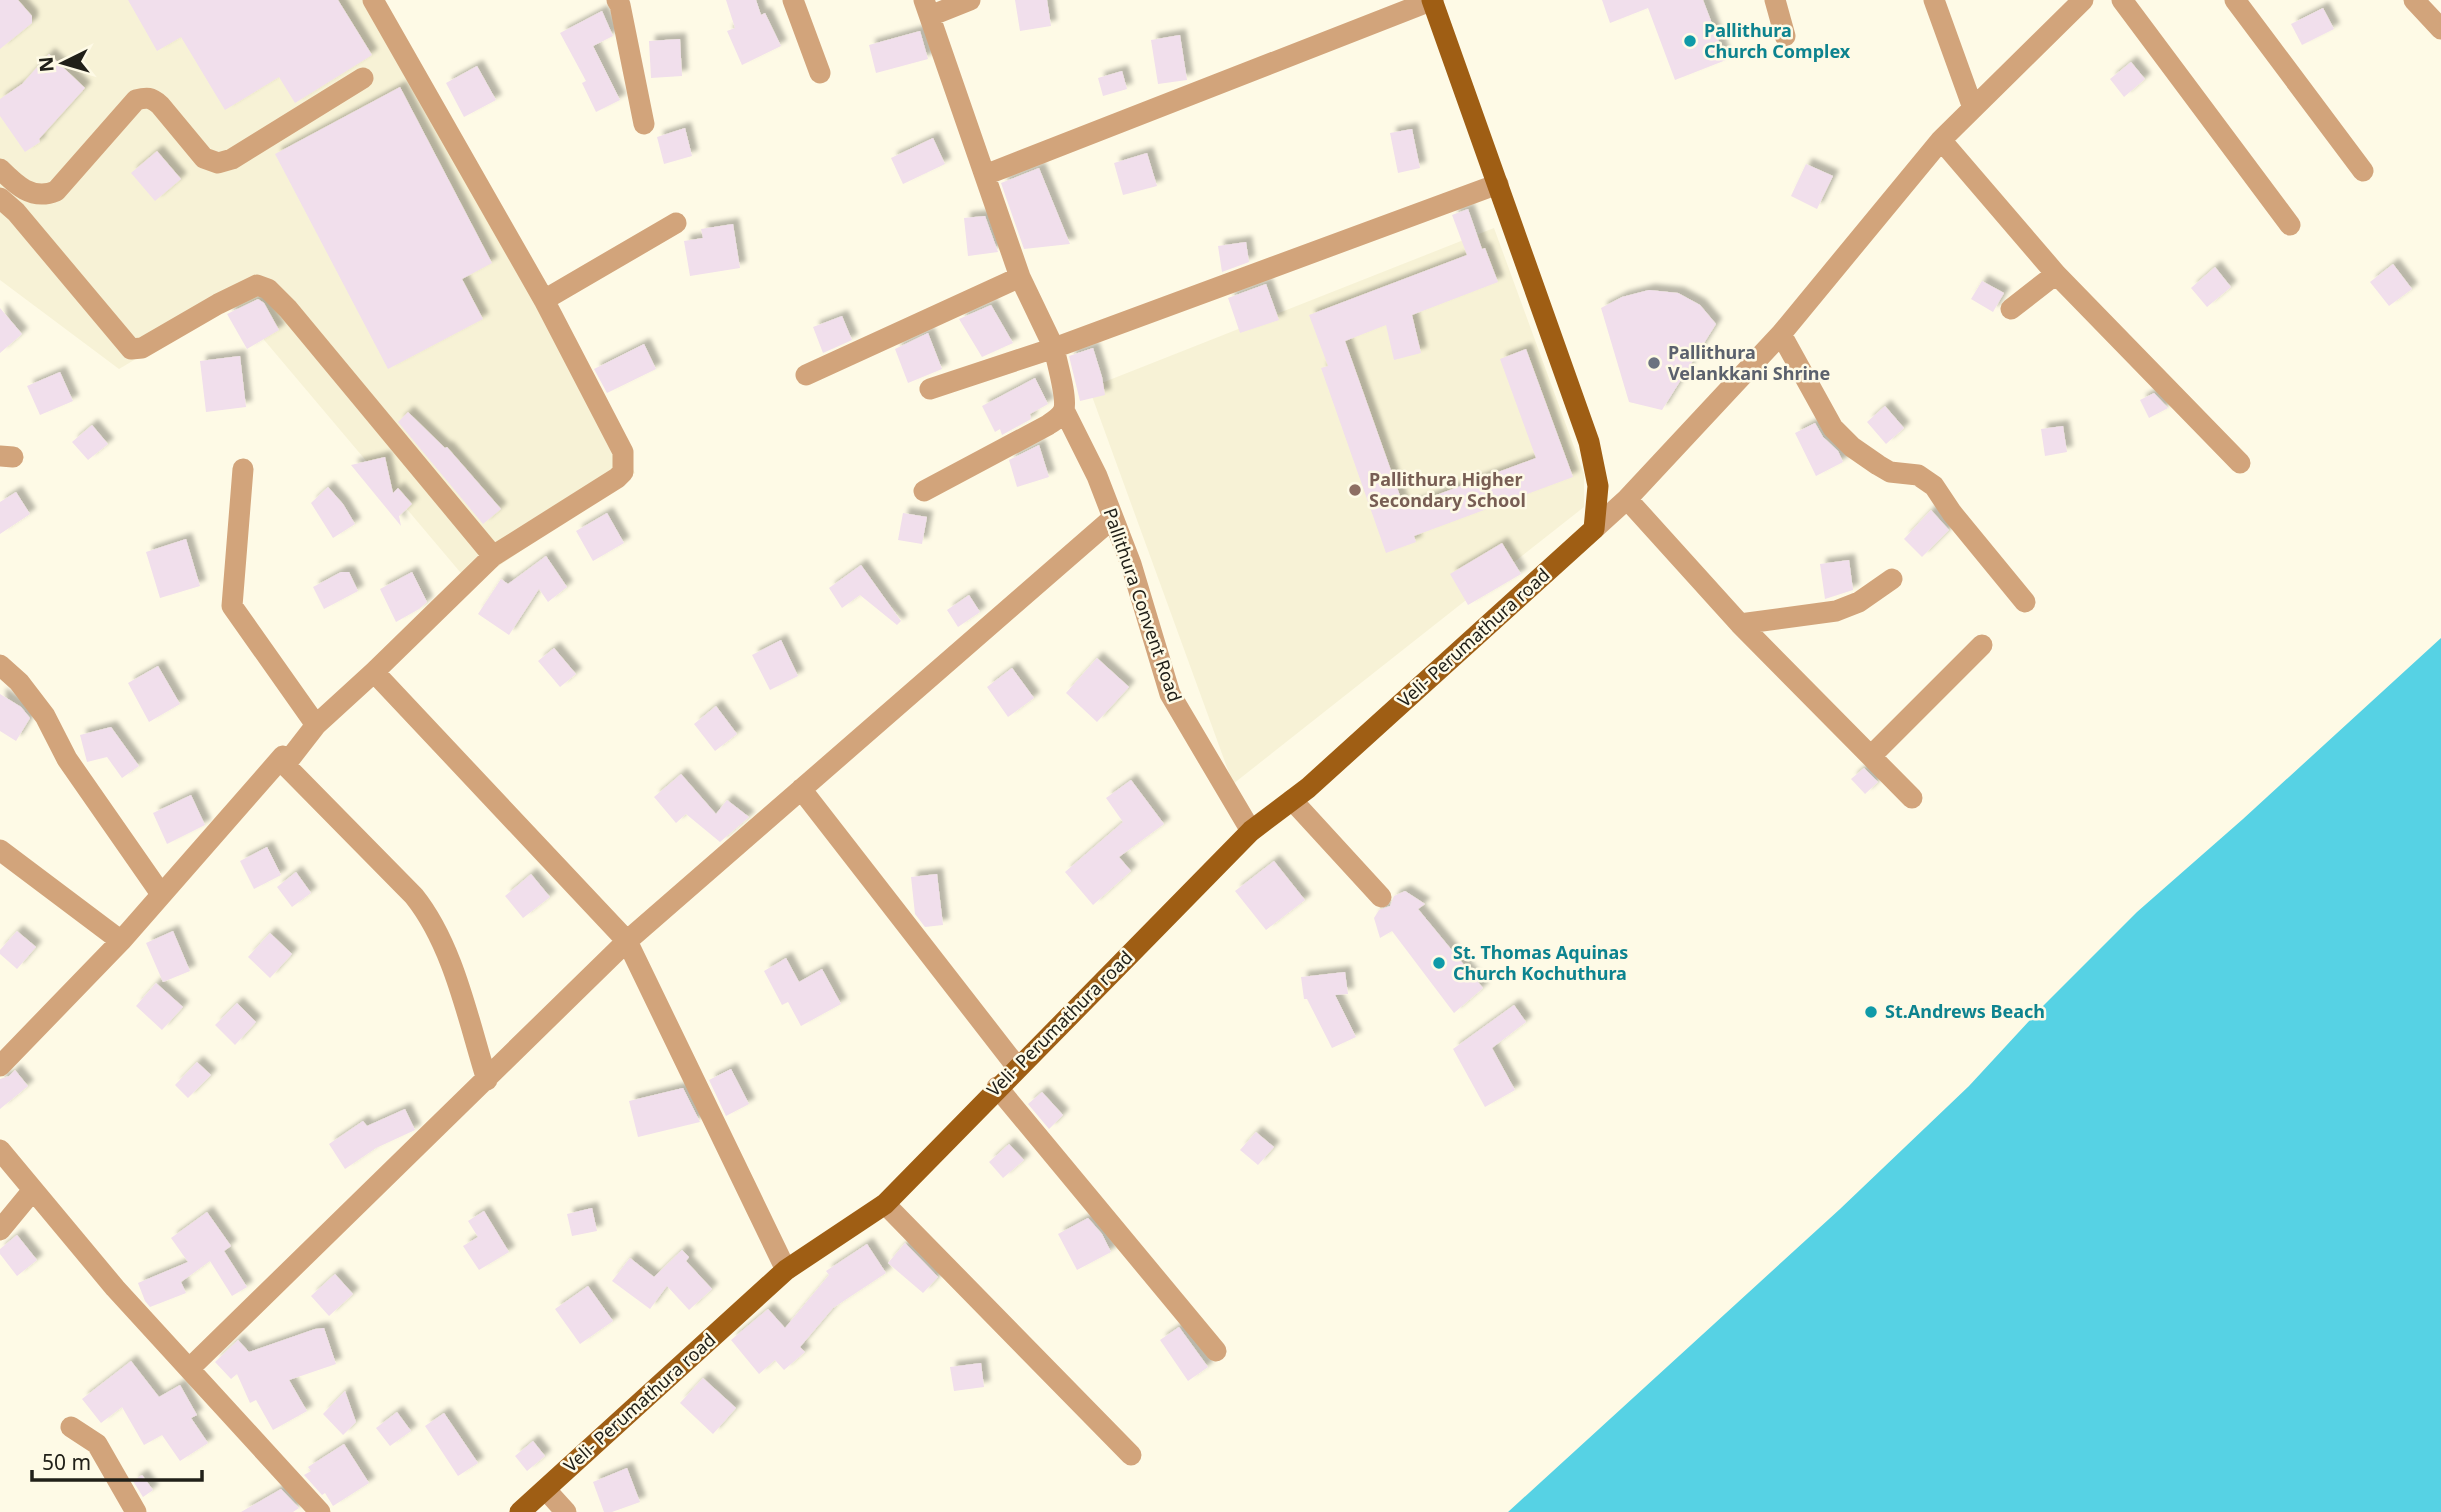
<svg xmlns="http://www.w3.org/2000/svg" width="2441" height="1512" font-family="'Noto Sans',sans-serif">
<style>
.built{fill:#f7f2d6}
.water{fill:#56d2e4}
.building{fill:#f1dfec;filter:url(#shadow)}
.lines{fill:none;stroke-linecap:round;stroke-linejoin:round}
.minor{stroke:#d2a47b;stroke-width:21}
.major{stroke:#9f5e14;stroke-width:21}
.culture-dot{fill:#0f9aa8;stroke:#fefae6;stroke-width:2.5}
.worship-dot{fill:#6b7280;stroke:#fefae6;stroke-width:2.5}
.education-dot{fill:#8d6e63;stroke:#fefae6;stroke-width:2.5}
.labels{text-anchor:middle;stroke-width:5;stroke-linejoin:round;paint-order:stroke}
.culture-label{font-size:18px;font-weight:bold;fill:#0d838f;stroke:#fefae6;text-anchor:start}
.worship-label{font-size:18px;font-weight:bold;fill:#5b616d;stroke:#fefae6;text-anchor:start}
.education-label{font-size:18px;font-weight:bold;fill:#785e54;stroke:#fefae6;text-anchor:start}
.street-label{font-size:18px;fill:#212019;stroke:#fefae6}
</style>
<defs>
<filter id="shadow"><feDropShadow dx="6" dy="-6" stdDeviation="2" flood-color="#0004"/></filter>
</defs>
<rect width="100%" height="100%" fill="#fefae6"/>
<!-- built -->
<path class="built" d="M0,0h377l258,473 -164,112 -239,-283 -113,67 -119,-89z
M1494,228l90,246v33l-351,277 -144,-396z"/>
<!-- water -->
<path class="water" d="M2441,638v874h-933l332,-303 129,-123 73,-79 95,-95 106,-93z"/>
<!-- building -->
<path class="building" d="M0,0h18l14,16v7l-32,26z
M128,0h210l34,55 -77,48 -16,-26 -54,33 -44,-73 -24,14z
M726,0h30l5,15 4,-2 16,33 -39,19 -15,-34 8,-3z
M1015,0h32l4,26 -31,5z
M1602,0h101l23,60 -51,20 -27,-72 -38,15z
M2323,8l11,21 -32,16 -11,-21z
M602,11l11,25 -20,10 27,54 -24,12 -14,-29 4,-2 -26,-48z
M920,31l8,28 -52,14 -7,-28z
M1180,35l7,45 -29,4 -7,-44z
M680,39l2,37 -31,2 -2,-37z
M49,54l36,34 -46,51 1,3 -15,10 -25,-36v-17l22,-15z
M2131,62l14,17 -21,18 -14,-18z
M477,66l19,34 -32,17 -18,-34z
M1122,71l5,18 -24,7 -5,-18z
M400,87l92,176 -30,16 21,40 -95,50 -113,-215z
M685,128l7,28 -28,8 -7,-27z
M1412,129l8,39 -22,5 -8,-40z
M933,138l12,26 -42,20 -12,-26z
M157,151l24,28 -26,22 -24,-28z
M1147,153l10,33 -34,9 -9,-32z
M1806,164l27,12 -16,33 -26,-13z
M1039,168l31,76 -46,5 -23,-66z
M1468,209l14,40 3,-1 13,34 -86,33 9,38 -27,7 -8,-35 -41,16 59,166 132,-49 -36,-99 26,-10 47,128 -159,59 2,6 -30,11 -65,-185 7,-2 -19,-51 158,-60 -15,-40z
M985,216l13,36 -30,4 -4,-38z
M733,224l7,44 -50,8 -6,-35 19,-3 -2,-9z
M1246,242l3,20 -27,10 -4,-26z
M2393,264l19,25 -23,17 -19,-24z
M2215,267l16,20 -24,20 -16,-19z
M1982,281l22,12 -11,19 -22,-13z
M1266,284l13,36 -39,13 -12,-35z
M1649,290l29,3 22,12 16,19 -54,86 -33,-8 -28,-94 21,-11z
M258,299l6,4 15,27 -32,19 -20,-35z
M991,305l22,38 -31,14 -23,-38z
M0,308l22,26 -22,19z
M842,316l10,24 -29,13 -10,-26z
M928,333l14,36 -34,14 -13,-34z
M644,344l12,25 -49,24 -13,-24z
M1093,348l9,29 3,18 -25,6 -11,-45z
M240,356l6,51 -40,5 -6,-51z
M60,372l13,29 -33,14 -13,-29z
M1035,378l13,26 -18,10 1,5 -29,16 -2,-6 -5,3 -13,-26z
M2154,393l14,15 -19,10 -9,-18z
M1885,406l19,22 -18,16 -19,-22z
M408,412l37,36 2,-1 54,62 -18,15 -85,-102z
M1815,423l8,14 15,14 5,11 -27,14 -21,-43z
M92,425l16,19 -20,16 -16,-18z
M2063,426l4,26 -22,4 -4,-27z
M1039,445l10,32 -32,10 -8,-27z
M385,457l8,36 5,-5 14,16 -13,12 2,10 -50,-61z
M328,487l15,17 12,20 -22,14 -22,-35z
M16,492l14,22 -30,20v-32z
M1931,510l18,20 -27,27 -18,-18z
M607,513l17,30 -31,18 -17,-30z
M903,513l24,4 -5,27 -24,-4z
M186,539l14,47 -40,12 -14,-46z
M1502,543l19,31 -53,31 -18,-31z
M546,556l21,31 -19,15 -9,-13 -30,46 -31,-21 23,-35 7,5z
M1849,560l4,30 -28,9 -5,-35z
M861,565l40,56 -4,4 -37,-30 -18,13 -13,-20z
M341,572h8l9,19 -34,18 -11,-22z
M412,572l15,30 -8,7 -23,13 -16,-33z
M969,595l11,17 -22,15 -11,-17z
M781,640l17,36 -28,14 -18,-35z
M554,648l22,26 -16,13 -22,-26z
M1097,658l32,29 -32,35 -31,-29z
M158,666l22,38 -31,18 -21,-39z
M1012,668l22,30 -26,19 -21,-30z
M0,694l21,13 9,11 -14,23 -16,-10z
M716,706l21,28 -22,17 -21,-27z
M111,727l28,39 -17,12 -15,-21 -20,5 -7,-27z
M1864,768l14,14 -13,12 -14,-15z
M681,774l35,40 11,-14 22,17 -29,25 -34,-28 -10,9 -22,-26z
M1131,780l33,44 -45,33 12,14 -38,34 -28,-33 58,-50 -17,-24z
M191,795l14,30 -38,19 -14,-31z
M267,847l14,28 -27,14 -14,-28z
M1274,861l31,39 -39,30 -31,-39z
M296,872l15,21 -19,14 -15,-20z
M531,874l19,23 -27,21 -18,-22z
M937,874l6,51 -18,2 -10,-13 -4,-37z
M1405,891l20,13 -7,5 65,79 -29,25 -62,-82 -12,7 -6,-20 5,-8 11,-4 4,-10z
M17,931l19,16 -19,22 -17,-15v-4z
M173,931l17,40 -27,11 -17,-39z
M270,933l22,21 -22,24 -22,-21z
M786,958l13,24 23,-13 19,35 -40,22 -13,-24 -6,3 -18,-34z
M1345,972l3,22 -13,1 21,42 -24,11 -25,-49h-3l-3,-22z
M156,983l27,24 -21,23 -26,-24z
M237,1003l19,19 -21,23 -20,-20z
M1514,1005l12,17 -34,26 23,42 -30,17 -32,-58z
M197,1062l14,13 -23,23 -13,-13z
M731,1069l18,35 -23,12 -17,-36z
M15,1070l13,16 -28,23v-30l9,-3z
M683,1088l17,34 -62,15 -9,-36z
M1042,1092l21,23 -14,14 -21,-25z
M405,1109l10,21 -39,18 -31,21 -16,-25 34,-23 4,5z
M1256,1132l18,15 -16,18 -18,-15z
M1009,1144l15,16 -21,18 -14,-16z
M592,1208l5,23 -25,5 -5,-22z
M484,1211l25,41 -30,18 -16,-24 15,-9 -10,-16z
M207,1212l24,34 -7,5 23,36 -15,9 -22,-35 -29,21 5,11 -36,14 -5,-6 -7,-18 50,-21 -17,-24z
M1088,1218l14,16 9,18 -34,18 -19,-36z
M17,1235l20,25 -20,16 -17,-22v-5z
M905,1243l33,34 -15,16 -35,-30z
M867,1244l19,29 -53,35 -33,39 5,5 -21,18 -9,-10 -16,14 -28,-34 37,-31 17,19 44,-53 -3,-4z
M682,1250l7,7 -3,4 26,28 -23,21 -22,-24 -17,23 -38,-28 18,-23 24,19z
M335,1274l18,20 -24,22 -18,-20z
M588,1286l25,35 -33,23 -25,-35z
M1179,1327l29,40 -20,14 -28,-41z
M324,1328l12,36 -47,16 18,31 -34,19 -17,-30 -6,3 -13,-29 -6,5 -16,-17 23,-22 11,12 66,-23z
M131,1361l28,36 21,-12 17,30 -6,3 17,25 -28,18 -18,-26 -18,10 -22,-38 -21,16 -19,-24z
M981,1363l3,24 -30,4 -4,-24z
M703,1378l33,30 -23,26 -33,-31z
M345,1391l11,31 -13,13 -20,-21z
M397,1412l14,19 -21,15 -14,-18z
M444,1413l34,50 -20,13 -33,-50z
M533,1441l12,15 -18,15 -12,-15z
M344,1444l25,39 -36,23 -8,-13 -3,2 -18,-20 7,-4 -3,-4z
M627,1468l13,34 -28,10h-8l-11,-30z
M142,1475l11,15 -10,7 -10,-16z
M281,1489l18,19 -6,4h-52z"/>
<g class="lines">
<!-- minor -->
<path class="minor" d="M617,0l3,5 24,119
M793,0l27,73
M924,0l96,277 34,71 444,-164
M1775,0l10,36
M1934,0l39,108
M2122,0l168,225
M2235,0l128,171
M2414,0l27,29
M930,16l40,-16
M1941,140l115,134 184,189
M0,169c16,16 32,32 56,22l80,-91c11,-3 15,-3 24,5l44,53 14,5 14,-4 131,-81
M985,175l448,-175
M0,198l16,14 115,137 11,-1 76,-44 39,-19 11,4 20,20 205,247
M544,300l132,-77
M2011,309l45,-35
M1781,334l52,94 19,19 26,18 12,7 28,3 16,11 18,27 73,89
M806,375l214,-98
M1064,410l33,66 34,88 39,130 81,137
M0,456l13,1
M243,469l-11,137 84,119
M924,491l124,-66c6,-4 14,-9 16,-16 3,-13 -7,-46 -10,-61l-124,41
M1627,499l113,125 172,174
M1594,529l33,-30 154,-165 160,-194 142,-140
M1740,624l96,-13 23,-9 33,-23
M0,665l19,17 26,34 22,43 94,135
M374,672l253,269 159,329
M1871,756l111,-111
M285,765l129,131c40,50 54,124 73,184
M801,789l216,278
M1292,800l89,97
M0,850l121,91
M0,1066l121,-125 162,-185 2,9 31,-40 58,-53 119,-116 124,-78 6,-6v-20l-79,-152 -171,-300
M997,1087l219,264
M0,1150l115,138 205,224
M885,1204l246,251
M0,1230l33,-40
M190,1368l437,-427 486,-423
M71,1427l26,17 39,68
M546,1490l20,22"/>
<!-- major -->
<path class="major" d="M520,1512l266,-242 99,-66 366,-373 57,-43 286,-259 4,-43 -9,-44 -157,-442"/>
</g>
<!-- markers -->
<g class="culture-dot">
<circle cx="1690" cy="41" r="7"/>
<circle cx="1439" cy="963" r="7"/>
<circle cx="1871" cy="1012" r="7"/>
</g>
<circle class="worship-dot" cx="1654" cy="363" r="7"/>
<circle class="education-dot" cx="1355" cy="490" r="7"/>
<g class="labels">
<!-- culture labels -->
<g class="culture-label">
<text x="1704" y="37">Pallithura<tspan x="1704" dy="21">Church Complex</tspan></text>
<text x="1453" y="959">St. Thomas Aquinas<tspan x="1453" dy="21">Church Kochuthura</tspan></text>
<text x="1885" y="1018">St.Andrews Beach</text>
</g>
<!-- worship labels -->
<g class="worship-label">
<text x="1668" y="359">Pallithura<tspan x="1668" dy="21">Velankkani Shrine</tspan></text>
</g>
<!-- education labels -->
<g class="education-label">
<text x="1369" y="486">Pallithura Higher<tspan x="1369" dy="21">Secondary School</tspan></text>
</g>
<!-- street labels -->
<g class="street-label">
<text transform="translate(1142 605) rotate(71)" y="6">Pallithura Convent Road</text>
<text transform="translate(1474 638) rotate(-42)" y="6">Veli- Perumathura road</text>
<text transform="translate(1060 1024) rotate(-45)" y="6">Veli- Perumathura road</text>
<text transform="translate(640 1403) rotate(-42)" y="6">Veli- Perumathura road</text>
</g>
</g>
<!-- north arrow -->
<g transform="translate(63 63) rotate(265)" stroke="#fefae6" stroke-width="5" paint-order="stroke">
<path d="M0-5L12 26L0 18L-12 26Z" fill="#212019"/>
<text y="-10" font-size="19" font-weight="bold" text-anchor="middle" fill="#212019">N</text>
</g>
<!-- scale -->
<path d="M32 1470v10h170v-10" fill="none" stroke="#212019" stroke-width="3.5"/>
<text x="42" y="1470" font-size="21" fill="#212019" stroke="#fefae6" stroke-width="5" paint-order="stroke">50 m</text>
</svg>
